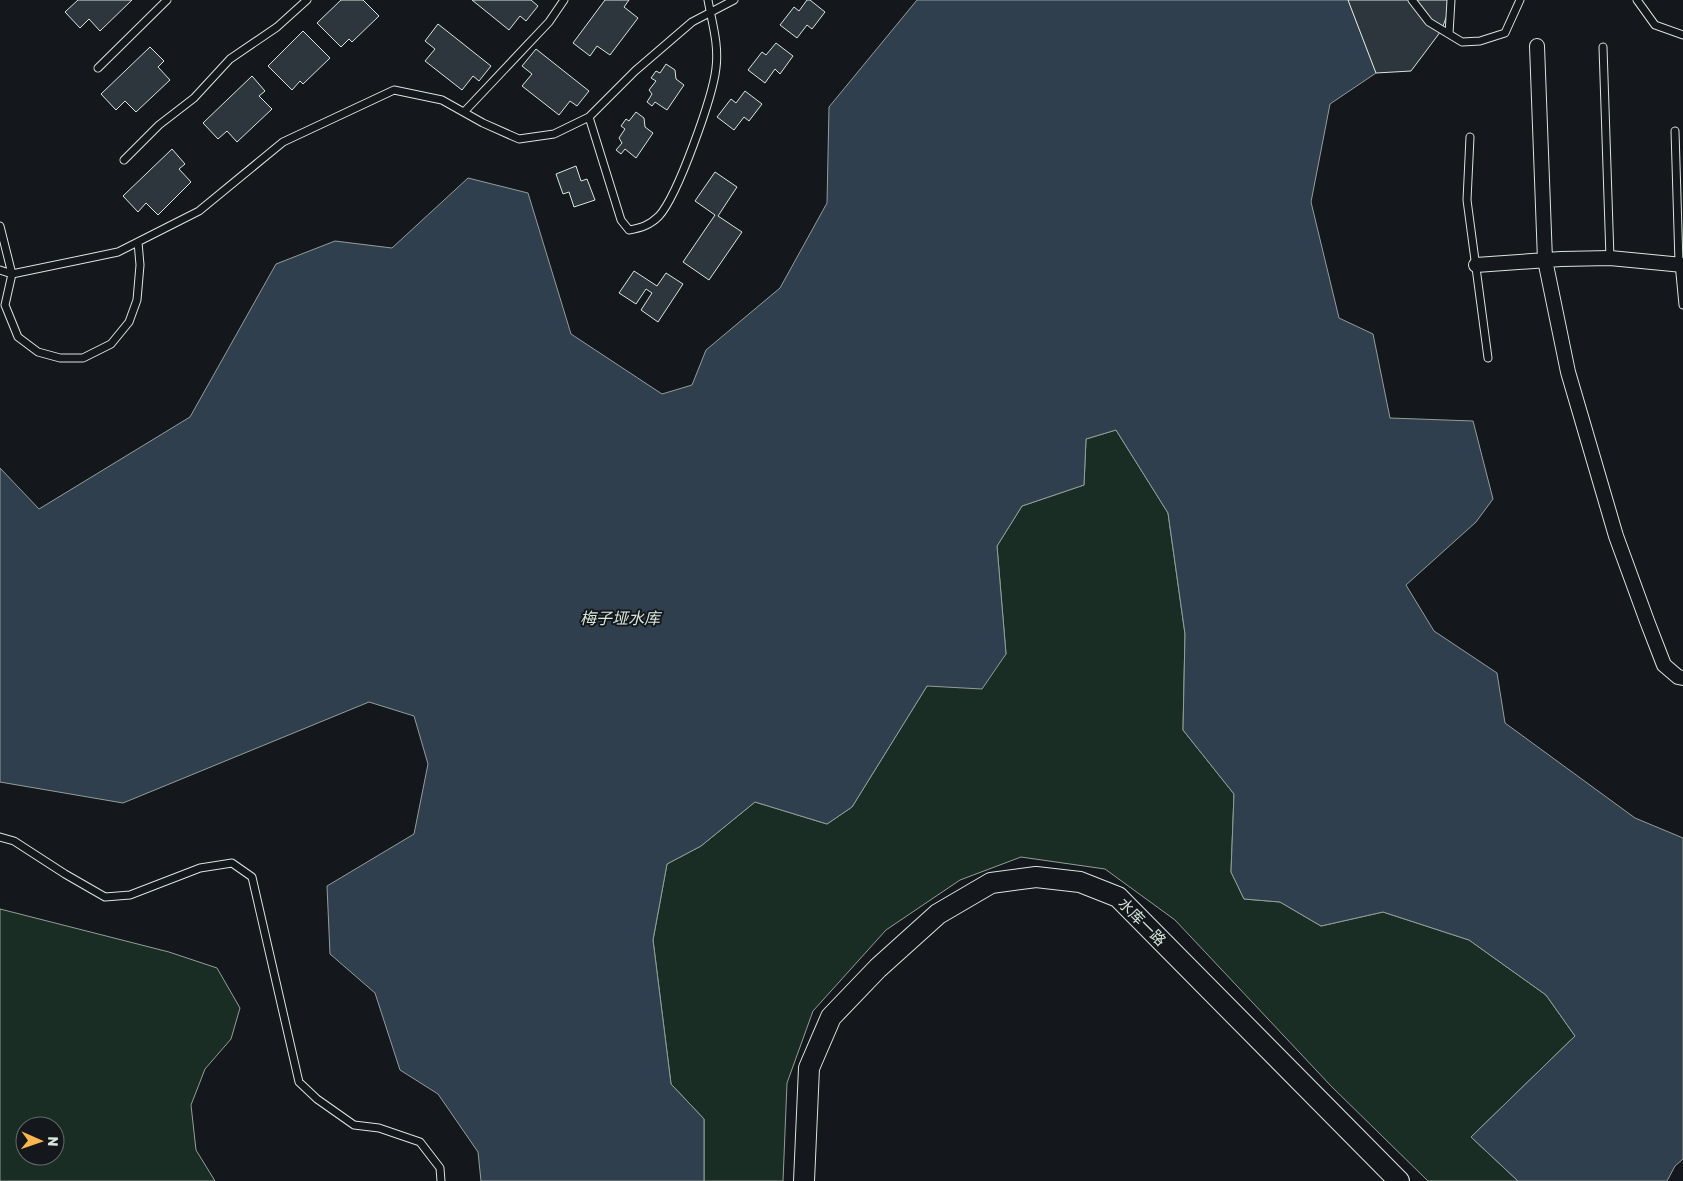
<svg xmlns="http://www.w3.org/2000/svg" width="1683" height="1181" font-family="Rubik,'Noto Sans SC',sans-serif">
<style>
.green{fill:#1a2d24;stroke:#939e99;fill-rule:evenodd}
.water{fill:#2f3f4d;stroke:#939e99}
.building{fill:#2c363c;stroke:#d8e6dc}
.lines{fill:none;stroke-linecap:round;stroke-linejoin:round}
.lane-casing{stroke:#d8e6dc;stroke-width:9}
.street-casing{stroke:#d8e6dc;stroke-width:16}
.secondary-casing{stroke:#d8e6dc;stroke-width:22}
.lane{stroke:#14181c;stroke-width:7}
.street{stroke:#14181c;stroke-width:14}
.secondary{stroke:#14181c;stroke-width:20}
.labels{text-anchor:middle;stroke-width:4;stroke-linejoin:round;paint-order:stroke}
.street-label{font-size:15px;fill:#d8e6dc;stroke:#14181c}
.water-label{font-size:16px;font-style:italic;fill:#d8e6dc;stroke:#14181c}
</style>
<rect width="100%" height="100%" fill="#14181c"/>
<!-- green -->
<path class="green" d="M1116,430l52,83 17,121 -2,96 51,64 -3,78 13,27 36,3 41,24 62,-14 86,28 77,55 29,41 -104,101 47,44h-90l-97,-95 -156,-166 -70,-51 -84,-12 -61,23 -74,50 -73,81 -26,72 -4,98h-79v-62l-33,-35 -18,-144 14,-76 34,-18 54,-44 72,22 25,-17 75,-121 79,-32 -9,-108 25,-40 62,-21 2,-46z
M0,909l169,43 48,16 23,40 -9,31 -26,30 -14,36 5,45 19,31h-215zM25,1126h30v30h-30z"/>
<!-- water -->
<path class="water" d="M917,0h431l28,73 -46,31 -19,98 28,116 34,16 17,84 83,3 20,78 -17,23 -70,63 28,46 63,42 8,50 130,95 48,20v321l-8,7 -8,15h-149l-47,-44 104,-101 -29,-41 -77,-55 -86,-28 -62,14 -41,-24 -36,-3 -13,-27 3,-78 -51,-64 2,-96 -17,-121 -52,-83 -30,9 -2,46 -62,21 -25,40 9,108 -24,35 -55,-3 -75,121 -25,17 -72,-22 -54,44 -34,18 -14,76 18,144 33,35v62h-223l-3,-29 -40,-58 -38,-24 -25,-77 -45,-39 -3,-68 87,-52 14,-70 -14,-48 -45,-14 -246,101 -123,-21v-314l39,41 151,-92 86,-153 59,-23 57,7 76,-70 60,15 43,141 91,60 30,-9 14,-35 74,-62 47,-85 2,-96z"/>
<!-- building -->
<path class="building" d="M78,0h54l-32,31 -11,-12 -9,9 -15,-16z
M341,0h22l16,16 -27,26 -3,-3 -8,8 -24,-24z
M472,0h59l7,6 -12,15 -6,-5 -11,14z
M605,0h24l-5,7 14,11 -28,37 -13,-9 -7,10 -17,-13z
M807,0h3l15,12 -13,17 -5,-4 -10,13 -17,-13 14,-18 5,4z
M1348,0h105l-12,31 -30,40 -35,2z
M438,24l53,42 -12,15 -6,-5 -11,14 -37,-29 10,-12 -10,-8z
M303,31l27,27 -27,26 -3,-3 -8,9 -24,-24z
M776,43l17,13 -13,18 -5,-5 -10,14 -17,-13 14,-18 4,3z
M150,47l14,14 -6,6 12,13 -34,32 -11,-11 -9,9 -15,-16z
M536,49l53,42 -12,15 -7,-5 -11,14 -37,-29 10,-12 -10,-8z
M666,64l9,6 1,9 8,6 -17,25 -12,-8 -3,4 -5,-4 5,-8 -3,-4 7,-9 -5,-3 5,-7 4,2z
M252,76l13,15 -6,5 13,13 -35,33 -10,-11 -9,8 -15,-16z
M745,91l17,13 -13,17 -5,-4 -10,13 -17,-13 14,-18 5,4z
M636,112l8,6 1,9 8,6 -17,25 -11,-9 -4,5 -5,-4 6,-7 -3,-5 6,-9 -4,-3 5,-7 3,2z
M172,149l13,15 -6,5 12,13 -33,33 -12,-12 -8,9 -15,-16z
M576,166l5,15 6,-2 8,21 -21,7 -5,-15 -6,2 -7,-20z
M715,172l22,15 -19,29 24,16 -33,48 -26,-18 32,-47 -20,-14z
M634,271l23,15 9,-13 17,11 -25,38 -17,-12 11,-17 -6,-4 -10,15 -17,-11z"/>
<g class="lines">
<defs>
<path id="lane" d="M1412,0l17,22 33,20 18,-1 25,-8 15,-33
M1637,0l18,25 28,10
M1449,34l2,-34
M1603,47l7,211
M98,68l69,-68
M464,112l85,-90 15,-22
M589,117l32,103 8,10c12,-2 21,-5 30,-14 19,-21 54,-120 57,-148 3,-24 -4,-45 -8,-68
M1675,131l4,132 4,42
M1470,137l-3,63 21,158
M124,160l35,-35 35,-27 36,-39 47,-32 30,-27
M0,226l12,48 -7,31 13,32 20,15 22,6h23l28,-14 18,-22 8,-22 3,-35 -2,-23
M0,270l12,4 106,-22 81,-41 84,-69 111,-52 48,10 41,23 36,16 35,-5 35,-17 46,-46 57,-49 42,-22
M0,837l14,4 51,33 40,23 25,-2 70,-27 32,-5 20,14 47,205 18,17 37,26 25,3 41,14 20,26 1,13"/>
<path id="street" d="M1537,46l8,214 23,112 48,164 31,85 17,44 14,12 5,1
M1476,265l85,-6 49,-1 73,7"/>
<path id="secondary" d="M804,1181l5,-113 22,-51 47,-49 60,-54 53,-31 45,-6 44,5 38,15 281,284"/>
</defs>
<!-- lane casing -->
<use href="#lane" class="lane-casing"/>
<!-- street casing -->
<use href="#street" class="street-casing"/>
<!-- secondary casing -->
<use href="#secondary" class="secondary-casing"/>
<!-- lane -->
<use href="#lane" class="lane"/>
<!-- street -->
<use href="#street" class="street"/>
<!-- secondary -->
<use href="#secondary" class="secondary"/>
</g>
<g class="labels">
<!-- street labels -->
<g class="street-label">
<text transform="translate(1142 922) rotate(45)" y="5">水库一路</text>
</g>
<!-- water labels -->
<g class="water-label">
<text x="620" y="624">梅子垭水库</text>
</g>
</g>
<!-- north arrow -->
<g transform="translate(40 1141) rotate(92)"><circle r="24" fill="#14181c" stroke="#626a69"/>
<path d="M0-4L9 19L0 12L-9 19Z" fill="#ffb74d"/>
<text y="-8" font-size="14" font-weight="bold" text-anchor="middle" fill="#d8e6dc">N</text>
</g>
</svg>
